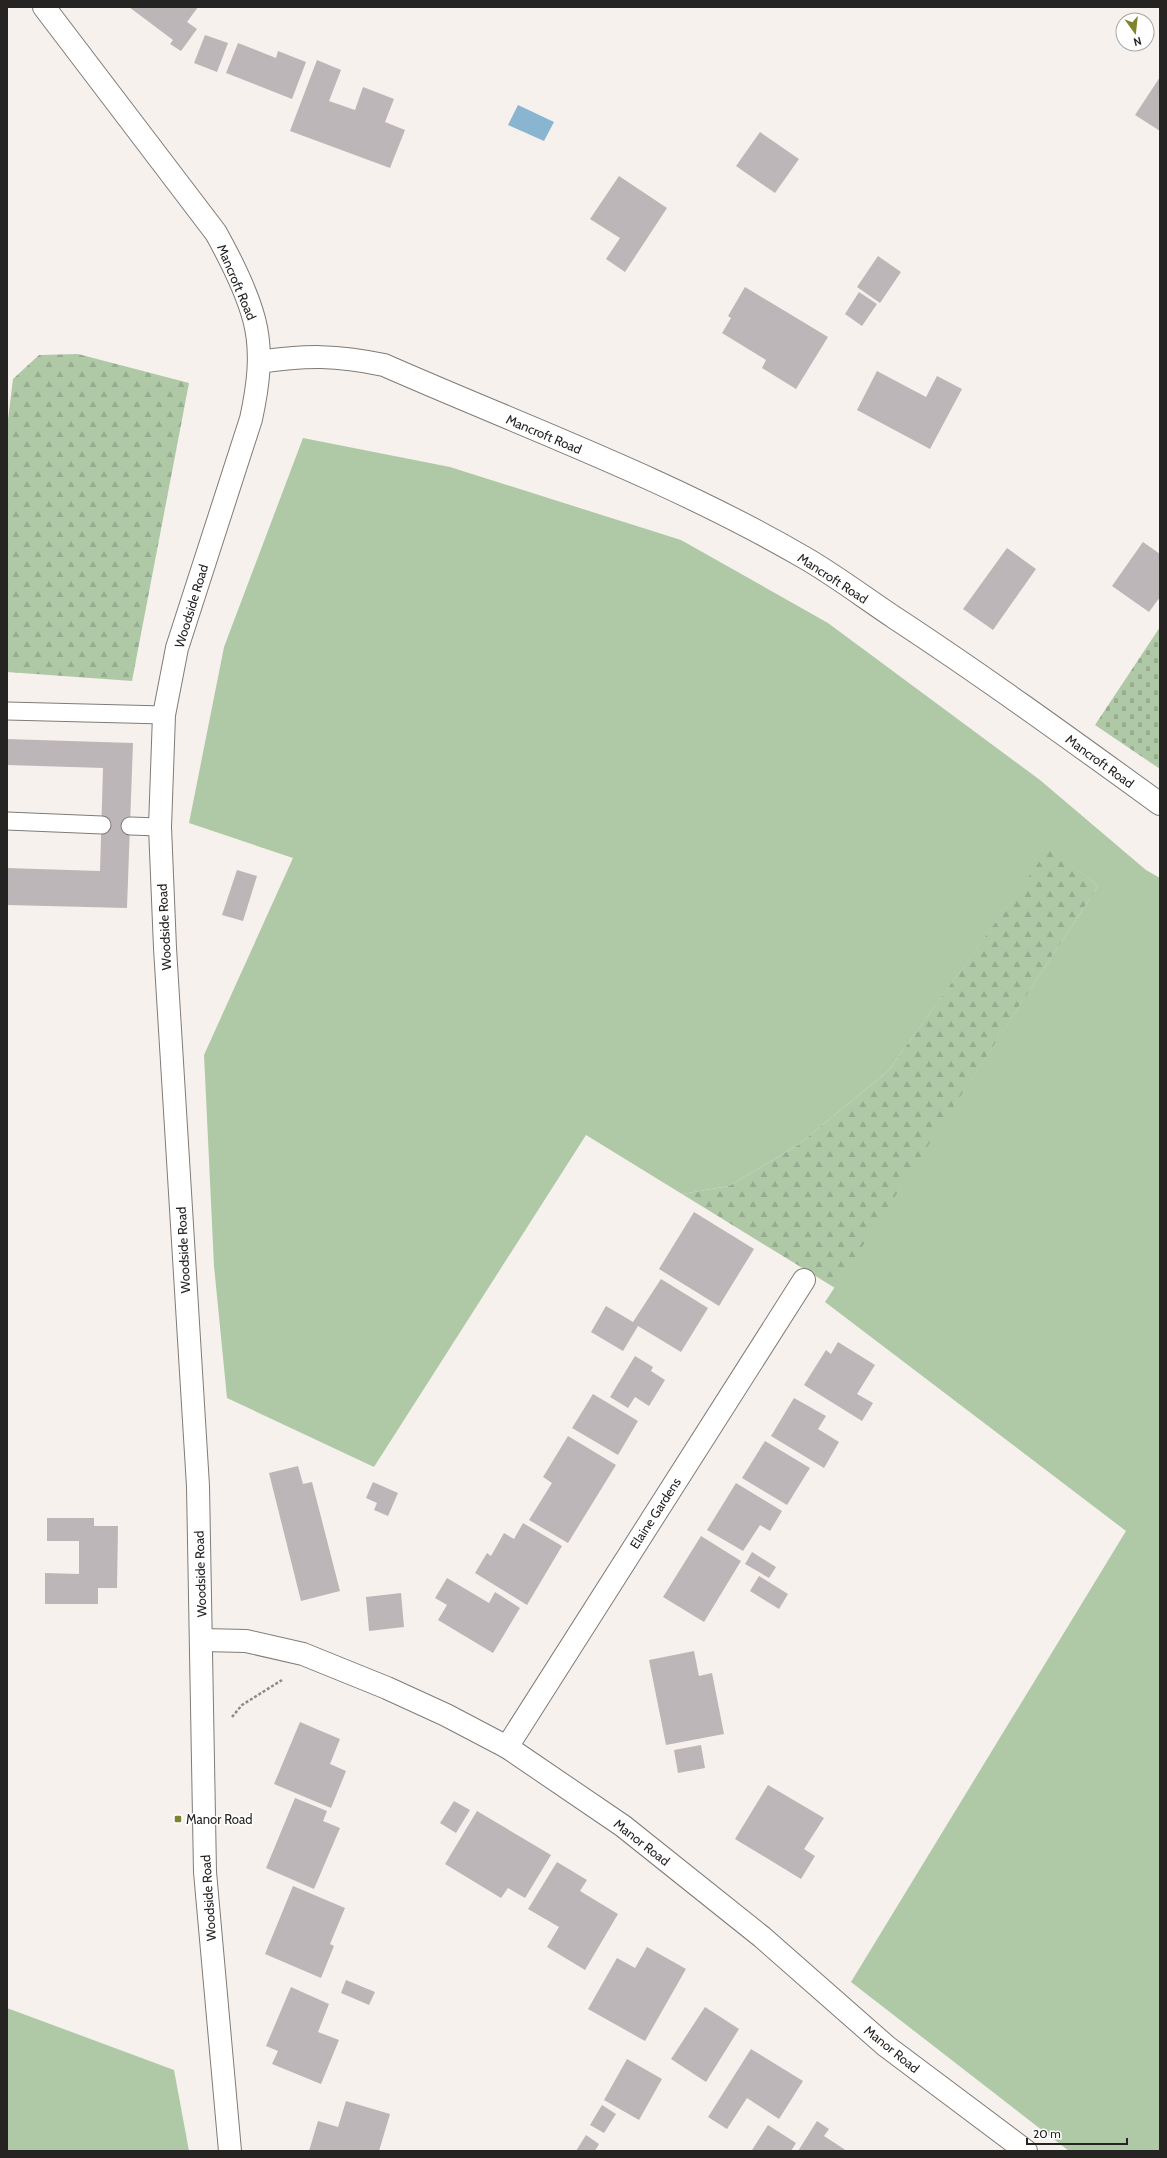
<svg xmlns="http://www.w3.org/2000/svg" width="1167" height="2158" viewBox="0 0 1167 2158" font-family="Cabin,sans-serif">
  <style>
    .grass { fill: #afc9a7 }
    .forest { fill: url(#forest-firs) }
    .cemetery { fill: url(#cemetery-stones) }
    .water { fill: #89b5d1 }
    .building { fill: #bdb6b8 }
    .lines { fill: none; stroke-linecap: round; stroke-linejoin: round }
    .lane-casing { stroke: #817b77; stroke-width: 19 }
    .street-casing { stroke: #817b77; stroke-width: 24 }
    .secondary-casing { stroke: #817b77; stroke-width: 24 }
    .path { stroke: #8d8986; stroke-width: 2.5; stroke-dasharray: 3 2; stroke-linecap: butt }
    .lane { stroke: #fff; stroke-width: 17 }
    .street { stroke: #fff; stroke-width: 22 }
    .secondary { stroke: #fff; stroke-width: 22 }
    .poi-dot { fill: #7e832d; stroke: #fff; stroke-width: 1.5 }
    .labels { text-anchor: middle; stroke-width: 3; stroke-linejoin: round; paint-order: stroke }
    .street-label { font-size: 13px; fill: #262422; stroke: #fff }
    .poi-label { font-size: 13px; fill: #262422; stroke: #fff; text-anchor: start }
  </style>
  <defs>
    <pattern id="forest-firs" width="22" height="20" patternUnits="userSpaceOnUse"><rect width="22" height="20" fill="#afc9a7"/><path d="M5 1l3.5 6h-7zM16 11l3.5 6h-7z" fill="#96ac8f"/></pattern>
    <pattern id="cemetery-stones" width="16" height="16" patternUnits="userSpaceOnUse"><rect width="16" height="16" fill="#afc9a7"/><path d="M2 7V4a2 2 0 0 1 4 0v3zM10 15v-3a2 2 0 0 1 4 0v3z" fill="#96ac8f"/></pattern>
  </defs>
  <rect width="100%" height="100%" fill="#f7f1ed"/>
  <!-- grass -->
  <g class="grass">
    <polygon points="303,438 450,467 681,540 828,623 1040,780 1146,870 1160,878 1160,2151 1069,2151 851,1982 1126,1531 825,1302 1098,886 1050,848 888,1071 798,1145 729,1186 682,1194 586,1135 374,1467 227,1398 214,1266 204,1055 293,858 189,823 224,647"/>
    <polygon points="7,2008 174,2070 189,2151 7,2151"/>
  </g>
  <!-- forest -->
  <g class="forest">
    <polygon points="78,354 189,383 132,681 7,672 7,428 13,379 39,355"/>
    <polygon points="1050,847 1098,886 835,1288 682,1194 729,1186 798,1145 888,1071"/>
  </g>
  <!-- cemetery -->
  <polygon class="cemetery" points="1160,627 1160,769 1095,725"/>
  <!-- water -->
  <polygon class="water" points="518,105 554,122 544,141 508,125"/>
  <!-- building -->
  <g class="building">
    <polygon points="129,7 198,7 187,22 197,29 181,51 170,44 173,40"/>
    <polygon points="205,35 228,43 217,72 194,63"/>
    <polygon points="238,43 276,58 278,51 306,62 292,99 226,73"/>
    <polygon points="317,60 341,70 329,101 355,110 363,87 394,99 385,122 405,130 390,168 290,131"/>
    <polygon points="1160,77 1160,131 1135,115"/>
    <polygon points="760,132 799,159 775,193 736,166"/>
    <polygon points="619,176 667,208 625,272 606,259 620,238 590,219"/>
    <polygon points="878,256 901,272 880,303 857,287"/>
    <polygon points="745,287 828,337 796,389 762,368 766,360 722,333 731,318 728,316"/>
    <polygon points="859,292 877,304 862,326 845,314"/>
    <polygon points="877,371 926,397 937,376 962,389 930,449 857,410"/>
    <polygon points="1143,542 1160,554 1160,597 1149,612 1112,586"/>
    <polygon points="1007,548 1036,569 993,630 963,609"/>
    <polygon points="7,739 133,743 127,908 7,905 7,868 100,871 103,768 7,765"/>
    <polygon points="237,870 257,876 243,921 222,915"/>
    <polygon points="694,1212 754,1249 719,1306 659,1269"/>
    <polygon points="661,1279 708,1308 681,1352 638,1326 623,1351 591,1332 606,1306 633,1322"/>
    <polygon points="838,1342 875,1365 857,1394 873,1403 862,1421 804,1385 826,1350 831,1354"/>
    <polygon points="635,1356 653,1367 651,1371 665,1380 649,1406 635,1397 628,1408 610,1397"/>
    <polygon points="593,1394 638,1421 618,1455 572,1428"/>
    <polygon points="794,1398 826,1416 818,1429 839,1442 824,1468 771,1436"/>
    <polygon points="568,1436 616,1465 568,1543 529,1520 552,1483 543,1477"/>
    <polygon points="765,1441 810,1468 787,1505 742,1478"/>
    <polygon points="298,1466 303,1484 312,1482 340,1591 301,1601 269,1473"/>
    <polygon points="373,1482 398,1493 388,1516 374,1510 377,1503 366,1498"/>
    <polygon points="736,1483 782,1511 770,1531 760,1525 743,1551 707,1530"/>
    <polygon points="47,1518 94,1518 94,1526 118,1526 117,1588 98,1588 98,1604 45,1604 45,1573 79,1574 79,1541 47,1541"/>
    <polygon points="523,1523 562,1546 527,1605 475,1573 487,1553 491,1556 504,1533 514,1539"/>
    <polygon points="701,1536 741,1561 704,1622 663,1597"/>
    <polygon points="752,1552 776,1567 769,1578 745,1564"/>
    <polygon points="759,1576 788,1594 779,1609 750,1591"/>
    <polygon points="447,1578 489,1603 495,1592 520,1608 493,1653 438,1620 447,1605 435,1598"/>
    <polygon points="401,1593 404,1627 369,1631 366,1597"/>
    <polygon points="694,1651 699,1676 712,1673 724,1734 666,1745 649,1660"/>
    <polygon points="300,1722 340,1739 330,1764 346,1771 331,1808 274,1784"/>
    <polygon points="701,1745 705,1768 678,1773 674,1750"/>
    <polygon points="768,1785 824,1818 804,1849 815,1856 801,1879 735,1839"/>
    <polygon points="295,1798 327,1811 323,1821 340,1828 314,1889 266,1868"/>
    <polygon points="454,1801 470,1810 456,1833 440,1823"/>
    <polygon points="477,1811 551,1855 525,1898 508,1888 501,1898 445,1864"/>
    <polygon points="557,1862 587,1880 580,1891 618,1914 585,1970 547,1947 559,1927 528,1909"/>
    <polygon points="293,1886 345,1908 330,1944 334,1946 321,1978 265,1954"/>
    <polygon points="647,1947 686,1969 645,2041 588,2009 617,1958 635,1968"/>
    <polygon points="346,1980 375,1992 369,2005 341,1993"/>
    <polygon points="291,1987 329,2004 318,2032 339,2040 321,2084 272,2064 278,2051 266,2046"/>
    <polygon points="705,2007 739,2029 706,2082 671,2059"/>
    <polygon points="751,2049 803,2081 779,2119 747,2098 727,2129 708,2117"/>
    <polygon points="627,2059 662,2079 639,2120 604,2100"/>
    <polygon points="346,2101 390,2114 379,2151 309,2151 318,2121 338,2127"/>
    <polygon points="602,2105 616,2114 604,2133 590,2125"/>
    <polygon points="817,2121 829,2129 824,2136 847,2151 798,2151"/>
    <polygon points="768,2125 796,2143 791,2151 752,2150"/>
    <polygon points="586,2135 599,2144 595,2151 576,2151"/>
  </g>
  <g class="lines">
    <!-- lane casing -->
    <g class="lane-casing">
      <g id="lane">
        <polyline points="7,711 164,715"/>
        <polyline points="7,821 102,825"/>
        <polyline points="130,826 160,827"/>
      </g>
    </g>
    <!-- street casing -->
    <g class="street-casing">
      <polyline id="street" points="507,1747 804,1280"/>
    </g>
    <!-- secondary casing -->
    <g class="secondary-casing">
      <g id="secondary">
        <path d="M44 7 216 233C231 260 246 289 254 319 263 352 258 387 251 419L177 648 164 715 160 827 165 948 198 1486 205 1872 230 2151"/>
        <path d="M259 362C307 355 336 355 384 365 525 427 671 480 805 558 836 576 865 598 895 618 985 677 1073 741 1160 804"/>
        <polyline points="202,1640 246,1641 303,1654 387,1688 446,1715 507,1747 623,1826 762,1937 886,2046 1026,2151"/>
      </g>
    </g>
    <!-- path -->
    <polyline class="path" points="232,1717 242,1705 282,1680"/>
    <!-- lane -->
    <use href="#lane" class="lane"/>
    <!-- street -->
    <use href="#street" class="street"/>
    <!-- secondary -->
    <use href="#secondary" class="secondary"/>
  </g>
  <!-- markers -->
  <rect class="poi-dot" x="174" y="1815" width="8" height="8" rx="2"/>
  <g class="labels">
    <!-- street labels -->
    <g class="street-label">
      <text transform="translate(237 282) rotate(67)" y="5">Mancroft Road</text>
      <text transform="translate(544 434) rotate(23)" y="5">Mancroft Road</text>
      <text transform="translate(833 578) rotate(33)" y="5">Mancroft Road</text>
      <text transform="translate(191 606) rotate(-73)" y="5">Woodside Road</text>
      <text transform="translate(1100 761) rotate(36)" y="5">Mancroft Road</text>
      <text transform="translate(164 927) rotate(-93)" y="5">Woodside Road</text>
      <text transform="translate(183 1250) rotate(-93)" y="5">Woodside Road</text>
      <text transform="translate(655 1513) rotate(-57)" y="5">Elaine Gardens</text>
      <text transform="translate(200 1574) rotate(-92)" y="5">Woodside Road</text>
      <text transform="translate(642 1842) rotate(38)" y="5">Manor Road</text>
      <text transform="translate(208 1898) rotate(-94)" y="5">Woodside Road</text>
      <text transform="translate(892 2049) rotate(39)" y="5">Manor Road</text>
    </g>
    <!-- poi labels -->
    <g class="poi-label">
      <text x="186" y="1824">Manor Road</text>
    </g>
  </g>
  <!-- border -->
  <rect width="1167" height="2158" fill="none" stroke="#262422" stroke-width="16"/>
  <!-- north arrow -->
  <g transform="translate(1135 32) rotate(165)"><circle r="19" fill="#ffffff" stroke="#a8a7a7"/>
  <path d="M0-3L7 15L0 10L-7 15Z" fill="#7e832d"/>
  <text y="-6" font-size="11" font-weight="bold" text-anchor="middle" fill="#262422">N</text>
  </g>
  <!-- scale -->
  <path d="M1027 2138v6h100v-6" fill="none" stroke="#262422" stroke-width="2"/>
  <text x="1033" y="2138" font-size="12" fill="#262422" stroke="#ffffff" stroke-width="3" paint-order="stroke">20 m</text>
</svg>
